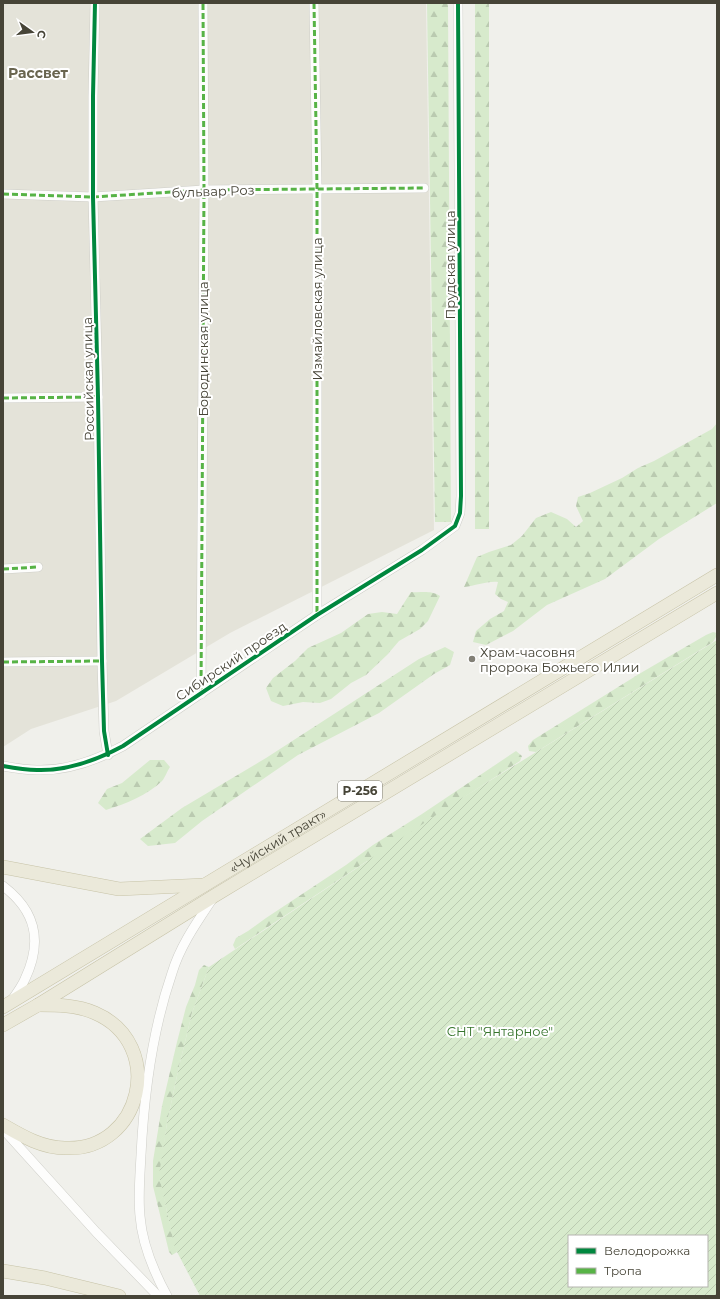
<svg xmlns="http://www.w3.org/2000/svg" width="720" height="1299" viewBox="0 0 720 1299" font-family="Montserrat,sans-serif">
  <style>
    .residential { fill: #e4e3d9 }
    .forest { fill: url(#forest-firs) }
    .garden { fill: url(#garden-furrows); fill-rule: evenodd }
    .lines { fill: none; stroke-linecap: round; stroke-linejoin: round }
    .minor-casing { stroke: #cecec8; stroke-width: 10 }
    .highway-casing { stroke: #c7c3a7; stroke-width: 14 }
    .minor { stroke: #fdfdfc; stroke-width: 9 }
    .highway { stroke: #ebe9da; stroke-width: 13 }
    .quiet { stroke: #57b346; stroke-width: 3; stroke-dasharray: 6 3; stroke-linecap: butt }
    .cycleway-casing { stroke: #fff; stroke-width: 6 }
    .cycleway { stroke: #00873e; stroke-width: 4 }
    .poi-dot { fill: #828076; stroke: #fff; stroke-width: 1.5 }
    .labels { text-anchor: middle; stroke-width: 4; stroke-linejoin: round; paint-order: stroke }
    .shield { fill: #fff; stroke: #7e7c73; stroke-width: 1 }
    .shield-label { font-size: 12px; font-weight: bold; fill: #464437 }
    .street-label { font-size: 13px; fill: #464437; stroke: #fff }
    .poi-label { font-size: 13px; fill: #464437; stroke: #fff; text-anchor: start }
    .park-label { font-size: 13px; fill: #37752d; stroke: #fff }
    .neighbourhood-label { font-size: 14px; font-weight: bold; fill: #69654f; stroke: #fff }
  </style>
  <defs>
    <pattern id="forest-firs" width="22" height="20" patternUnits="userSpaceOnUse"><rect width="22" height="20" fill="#d7eacc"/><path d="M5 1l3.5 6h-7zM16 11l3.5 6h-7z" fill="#bacab0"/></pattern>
    <pattern id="garden-furrows" width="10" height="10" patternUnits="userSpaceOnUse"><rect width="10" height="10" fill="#d7eacc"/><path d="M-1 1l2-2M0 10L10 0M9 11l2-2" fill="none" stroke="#bacab0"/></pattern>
  </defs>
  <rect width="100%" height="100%" fill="#f0f0eb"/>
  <!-- residential -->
  <polygon class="residential" points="3,3 426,3 434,530 230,633 116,701 31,729 3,747"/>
  <!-- forest -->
  <g class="forest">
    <polygon points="427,3 448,3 451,522 435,522"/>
    <rect x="475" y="3" width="14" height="526"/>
    <path d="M717 423V503L659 539 605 579 547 605 513 631 486 645 473 642 476 631 490 619 504 611 508 602 501 599 495 594 498 582C486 581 476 586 464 587L477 557 489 552 511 545 522 536 536 518 551 512 567 519 576 527 583 521 576 506 578 497 590 493 622 478 638 468 654 461 712 429Z"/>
    <path d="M411 592C423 593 430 590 440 596L428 621 420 629 399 641 387 655 366 675 351 683 331 699 320 703 303 702 283 706 271 701 266 688 273 678 295 661 308 648 341 633 368 614 382 612 397 614Z"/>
    <polygon points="713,632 717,633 716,637 713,642 536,752 529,751 528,746 533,740 639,674 706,635"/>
    <polygon points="445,647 454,652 450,665 434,674 379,713 298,755 202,821 175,843 148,846 140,839 182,808 266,758 419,659"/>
    <polygon points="516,751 522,756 520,761 455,803 383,881 367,861 235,949 233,945 236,938 248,931 266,918 346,865 373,845 422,814"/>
    <path d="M150 760H164L170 767C167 771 165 778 162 781 148 795 125 804 106 810L98 803 107 789 122 783Z"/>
    <polygon points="204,965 209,967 192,1013 178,1071 167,1123 160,1175 167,1212 177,1252 172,1255 169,1252 153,1186 153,1161 162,1106 177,1042 186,1007 195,985 199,970"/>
  </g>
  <!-- garden -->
  <path class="garden" d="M717 640V1296H200L175 1248 167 1212 159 1175 167 1123 178 1071 192 1013 209 967 454 803ZM569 1236H707V1286H569Z"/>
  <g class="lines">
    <!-- minor casing -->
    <g class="minor-casing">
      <g id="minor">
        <polyline points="95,3 93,96 93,197 98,397 102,661 104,731 108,755"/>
        <polyline points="314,3 317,189 317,615"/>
        <polyline points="3,194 93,197 204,190 424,188"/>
        <polyline points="3,398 98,397"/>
        <polyline points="3,569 38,567"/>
        <polyline points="3,662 102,661"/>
        <polyline points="201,694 204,190 203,3"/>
        <path d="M3 766C14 768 26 770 37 770 67 771 97 760 123 746L317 615 422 550 455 526 460 513 461 496 458 3"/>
        <path d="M3 886C36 911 43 941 25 979 22 986 17 993 12 1000"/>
        <polyline points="3,1129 96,1232 158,1296"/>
        <path d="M167 1296C154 1272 142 1243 140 1216 138 1196 140 1175 141 1155 144 1094 152 1031 172 973 180 946 197 922 213 898"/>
      </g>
    </g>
    <!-- highway casing -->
    <g class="highway-casing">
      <g id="highway">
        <polyline points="3,867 119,889 204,885"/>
        <path id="s1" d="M3 1007 717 575"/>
        <polyline points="3,1025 38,1005 214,896 717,593"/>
        <path d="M3 1125C22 1136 42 1148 65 1148 142 1152 167 1044 95 1013 77 1005 57 1005 38 1005"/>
        <polyline points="3,1271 45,1278 119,1296"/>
      </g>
    </g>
    <!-- minor -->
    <use href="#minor" class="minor"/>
    <!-- highway -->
    <use href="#highway" class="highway"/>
    <!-- quiet -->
    <g class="quiet">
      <polyline points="314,3 317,189 317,615"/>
      <polyline points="3,194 93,197 204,190 424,188"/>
      <polyline points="3,398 98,397"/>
      <polyline points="3,569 38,567"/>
      <polyline points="3,662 102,661"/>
      <polyline points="201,694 204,190 203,3"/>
    </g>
    <!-- cycleway casing -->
    <g class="cycleway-casing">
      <g id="cycleway">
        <polyline points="95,3 93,96 93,197 98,397 102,661 104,731 108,755"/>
        <path d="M3 766C14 768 26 770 37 770 67 771 97 760 123 746L317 615 422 550 455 526 460 513 461 496 458 3"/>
      </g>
    </g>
    <!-- cycleway -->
    <use href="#cycleway" class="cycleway"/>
  </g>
  <!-- markers -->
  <circle class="poi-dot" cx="472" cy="659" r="4"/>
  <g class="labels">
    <!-- shield labels -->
    <rect class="shield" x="338" y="781" width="44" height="20" rx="3"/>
    <g class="shield-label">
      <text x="360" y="795">Р-256</text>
    </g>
    <!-- street labels -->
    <g class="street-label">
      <text transform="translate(213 191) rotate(-2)" y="5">бульвар Роз</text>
      <text transform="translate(450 265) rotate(-90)" y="5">Прудская улица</text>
      <text transform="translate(317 309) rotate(-90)" y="5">Измайловская улица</text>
      <text transform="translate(203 349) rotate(-90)" y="5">Бородинская улица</text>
      <text transform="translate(88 379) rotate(-91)" y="5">Российская улица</text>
      <text transform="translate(231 661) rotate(-34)" y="5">Сибирский проезд</text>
      <text dy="5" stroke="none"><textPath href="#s1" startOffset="321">«Чуйский тракт»</textPath></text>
    </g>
    <!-- poi labels -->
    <g class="poi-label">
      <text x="480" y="657">Храм-часовня<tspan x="480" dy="15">пророка Божьего Илии</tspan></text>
    </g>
    <!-- park labels -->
    <g class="park-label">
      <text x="500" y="1036">СНТ "Янтарное"</text>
    </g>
    <!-- neighbourhood labels -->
    <g class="neighbourhood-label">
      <text x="38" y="78">Рассвет</text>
    </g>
  </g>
  <!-- border -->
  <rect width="720" height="1299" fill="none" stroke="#464437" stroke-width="8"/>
  <!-- legend -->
  <rect x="568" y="1235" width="140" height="52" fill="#ffffff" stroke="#b5b4af"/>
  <rect x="576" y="1248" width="20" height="6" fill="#00873e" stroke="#b5b4af"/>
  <text x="604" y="1255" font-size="12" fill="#464437">Велодорожка</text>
  <rect x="576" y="1268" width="20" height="6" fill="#57b346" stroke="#b5b4af"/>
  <text x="604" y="1275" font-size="12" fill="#464437">Тропа</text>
  <!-- north arrow -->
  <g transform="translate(32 32) rotate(104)" stroke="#ffffff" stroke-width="3" paint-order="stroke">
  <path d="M0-3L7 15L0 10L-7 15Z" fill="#464437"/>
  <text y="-6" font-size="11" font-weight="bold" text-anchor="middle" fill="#464437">С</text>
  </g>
</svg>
